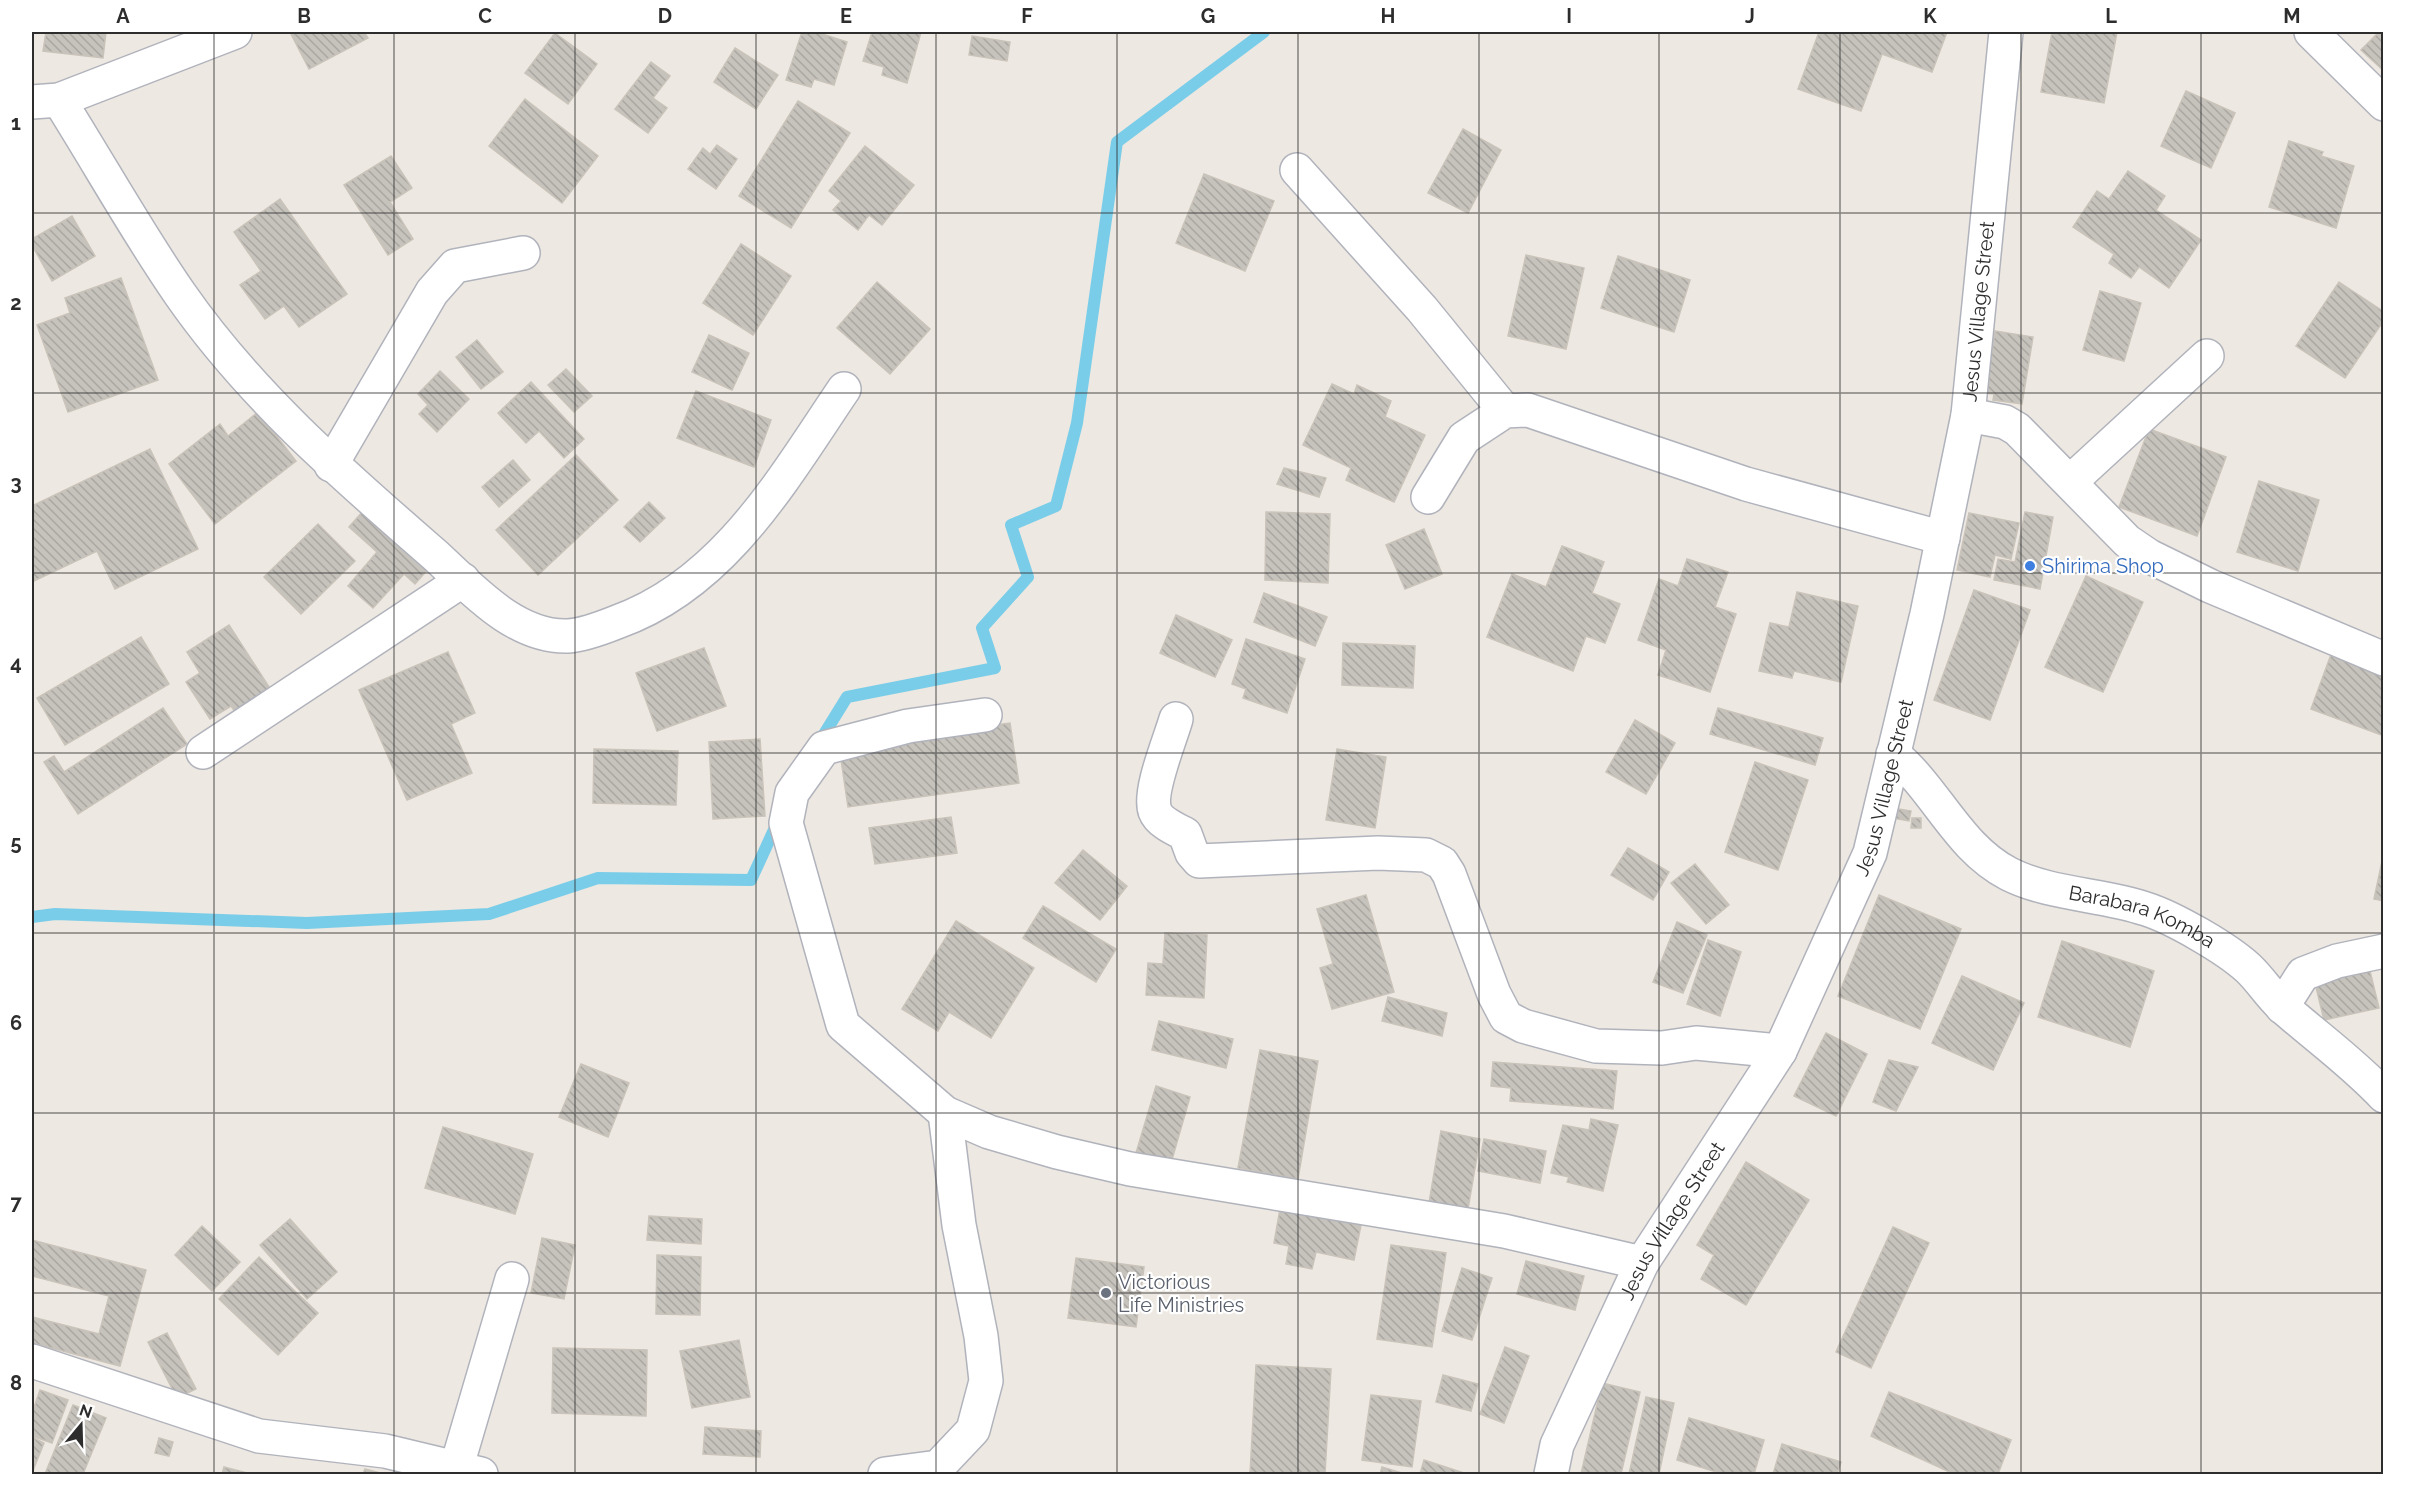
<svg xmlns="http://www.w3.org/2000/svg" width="2415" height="1506" viewBox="0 0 2415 1506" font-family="Raleway,sans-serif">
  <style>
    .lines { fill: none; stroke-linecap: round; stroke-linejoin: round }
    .stream { stroke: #7acde9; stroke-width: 12 }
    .building { fill: url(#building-back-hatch); stroke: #c9c3ba; stroke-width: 1.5 }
    .minor-casing { stroke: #b1b3bc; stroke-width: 36 }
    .minor { stroke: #fff; stroke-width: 33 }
    .grid { fill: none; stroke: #2d2d2d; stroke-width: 1.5; stroke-opacity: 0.55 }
    .shop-dot { fill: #3f7fe0; stroke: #fff; stroke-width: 2 }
    .worship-dot { fill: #6b7280; stroke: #fff; stroke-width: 2 }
    .labels { text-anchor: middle; stroke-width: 4.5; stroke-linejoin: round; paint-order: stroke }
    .street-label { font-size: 20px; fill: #2d2d2d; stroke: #fff }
    .shop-label { font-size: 20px; fill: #366cbe; stroke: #fff; text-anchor: start }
    .worship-label { font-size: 20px; fill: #5b616d; stroke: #fff; text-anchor: start }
    .neatline { fill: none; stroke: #2d2d2d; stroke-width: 2 }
    .grid-label { font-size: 20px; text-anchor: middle; font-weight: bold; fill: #2d2d2d }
  </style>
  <defs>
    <pattern id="building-back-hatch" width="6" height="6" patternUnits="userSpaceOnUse" patternTransform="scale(1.5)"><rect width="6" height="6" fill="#c6c2bc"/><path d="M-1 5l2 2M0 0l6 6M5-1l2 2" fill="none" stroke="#aaa7a2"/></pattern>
  </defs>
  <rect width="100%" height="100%" fill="#ede8e1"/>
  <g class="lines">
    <!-- stream -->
    <g class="stream">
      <polyline points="818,744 847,697 995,668 982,628 1028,577 1011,525 1056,506 1077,423 1117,142 1264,32"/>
      <polyline points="32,917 55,914 307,923 489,914 598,878 751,880 778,821"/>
    </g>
  </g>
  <!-- building -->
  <g class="building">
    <polygon points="46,32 106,32 103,58 43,51"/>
    <polygon points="290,32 364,32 368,38 309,69"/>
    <polygon points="802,32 816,32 847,42 834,85 814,79 811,87 786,80"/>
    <polygon points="872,32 921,32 907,83 882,75 884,67 863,61"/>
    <polygon points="1819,32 1947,32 1932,72 1882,54 1861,111 1798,89"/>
    <polygon points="2052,32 2117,32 2104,103 2041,92"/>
    <polygon points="2379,32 2384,32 2384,71 2361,50"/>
    <polygon points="555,33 597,64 568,104 525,73"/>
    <polygon points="972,36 1010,42 1007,61 969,55"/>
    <polygon points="735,48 778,75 756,109 714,82"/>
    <polygon points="651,62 670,76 653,98 667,108 648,133 615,109"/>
    <polygon points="2186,91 2235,113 2211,168 2161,146"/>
    <polygon points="525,99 598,156 562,203 489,146"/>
    <polygon points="798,101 850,133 791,228 739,196"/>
    <polygon points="1463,129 1501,150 1468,213 1428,193"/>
    <polygon points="2289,141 2323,152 2321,156 2354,166 2336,228 2269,207"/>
    <polygon points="717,145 737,159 716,189 688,169 703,148 710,154"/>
    <polygon points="865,146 914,185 882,225 869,215 858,230 833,210 841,201 829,191"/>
    <polygon points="391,156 412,188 390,202 413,239 388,255 344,185"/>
    <polygon points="2128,171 2165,196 2156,210 2201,240 2169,288 2139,267 2131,278 2109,263 2114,254 2073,227 2097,191 2109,199"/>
    <polygon points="1204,174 1274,201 1245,271 1176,243"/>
    <polygon points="280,199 347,294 299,327 284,306 265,319 240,285 261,271 234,232"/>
    <polygon points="72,216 95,256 52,281 32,245 32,239"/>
    <polygon points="741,244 791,276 753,335 703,303"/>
    <polygon points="1526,255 1584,268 1566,349 1508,336"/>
    <polygon points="1618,256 1690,280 1674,332 1601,308"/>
    <polygon points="121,278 158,380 68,412 37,325 70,313 65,298"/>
    <polygon points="877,282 930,329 890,374 837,328"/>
    <polygon points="2339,282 2384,312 2384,320 2345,378 2296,346"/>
    <polygon points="2100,291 2141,303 2124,361 2083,350"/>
    <polygon points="1995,331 2033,337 2022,404 1993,400 1994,394 1986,393"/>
    <polygon points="709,335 749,353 732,390 692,372"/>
    <polygon points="477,340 503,372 481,389 456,357"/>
    <polygon points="566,369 592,396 574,412 548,385"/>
    <polygon points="440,371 469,399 437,432 419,414 428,405 418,394"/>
    <polygon points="531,382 584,439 564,458 539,431 526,443 498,413"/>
    <polygon points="1332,384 1354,394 1357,385 1391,401 1385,417 1425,435 1394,502 1346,480 1351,468 1303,445"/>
    <polygon points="696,391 771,420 754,467 677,438"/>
    <polygon points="258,412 296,461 215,524 169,464 220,424 228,436"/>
    <polygon points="2149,429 2226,457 2197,536 2119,507"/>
    <polygon points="150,449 198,549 115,589 97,551 34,581 32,575 32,506"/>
    <polygon points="576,455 618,500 538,575 496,530"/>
    <polygon points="513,460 530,480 499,507 482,487"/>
    <polygon points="1284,468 1326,478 1319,497 1277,484"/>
    <polygon points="2259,481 2319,500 2298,571 2237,552"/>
    <polygon points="649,502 665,518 640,542 624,527"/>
    <polygon points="364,510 429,568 415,584 404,574 373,608 348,586 377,552 349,527"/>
    <polygon points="1266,512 1330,514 1328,583 1265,580"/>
    <polygon points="2025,512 2053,517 2040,589 1994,580 1998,559 2015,562"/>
    <polygon points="1969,513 2019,523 2011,559 1995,555 1990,577 1957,570"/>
    <polygon points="318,524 355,561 301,614 264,577"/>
    <polygon points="1424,529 1442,574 1405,589 1386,545"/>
    <polygon points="1562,546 1604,562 1592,593 1620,604 1605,643 1586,636 1573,671 1487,637 1512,574 1546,587"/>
    <polygon points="1687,559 1728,572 1715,607 1736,614 1710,692 1658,675 1666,650 1638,640 1659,579 1678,586"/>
    <polygon points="2086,576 2143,602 2103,692 2045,667"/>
    <polygon points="1974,590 2030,610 1990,720 1934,700"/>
    <polygon points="1797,592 1858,606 1841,682 1794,671 1792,678 1759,671 1770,623 1789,627"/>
    <polygon points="1264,593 1327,617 1315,646 1254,622"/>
    <polygon points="1176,615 1232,640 1215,677 1160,653"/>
    <polygon points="229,625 271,690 236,713 231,706 210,719 186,682 200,673 187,652"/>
    <polygon points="141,637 169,684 65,745 37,698"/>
    <polygon points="1246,639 1305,659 1287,713 1243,698 1246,689 1232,684"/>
    <polygon points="1343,643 1415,646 1413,688 1342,685"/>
    <polygon points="704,648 726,706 657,731 636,673"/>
    <polygon points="2333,649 2384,668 2384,736 2311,709"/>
    <polygon points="448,652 475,713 451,724 472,773 407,800 359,690"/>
    <polygon points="163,708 187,744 78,814 44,762 54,756 64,772"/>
    <polygon points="1718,708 1823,738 1815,765 1710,734"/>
    <polygon points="1635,720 1675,743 1646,794 1606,772"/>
    <polygon points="1010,723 1019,783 848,807 839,746"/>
    <polygon points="760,739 765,816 713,819 709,742"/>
    <polygon points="594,749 678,751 676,805 593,803"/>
    <polygon points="1337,749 1386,757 1375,828 1326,820"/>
    <polygon points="1755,762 1808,780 1778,870 1725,852"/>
    <polygon points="1893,808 1911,811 1909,821 1892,818"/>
    <polygon points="951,817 957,853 875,864 869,828"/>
    <polygon points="1912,818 1921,818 1921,828 1911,828"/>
    <polygon points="1628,848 1669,872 1653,900 1611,875"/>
    <polygon points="1083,850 1127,886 1100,920 1055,883"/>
    <polygon points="2384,852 2384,901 2374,899"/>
    <polygon points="1695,864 1729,905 1706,924 1671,883"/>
    <polygon points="1366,895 1394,992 1332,1009 1320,968 1333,964 1317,909"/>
    <polygon points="1879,895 1961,929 1920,1029 1838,996"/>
    <polygon points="1043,906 1116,949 1096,982 1023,938"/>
    <polygon points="956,921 1034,968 991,1038 949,1012 938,1031 902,1009"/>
    <polygon points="1677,922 1707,935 1683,993 1653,982"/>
    <polygon points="1165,933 1207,935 1204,998 1146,995 1148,963 1163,964"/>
    <polygon points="1708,940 1741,952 1720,1016 1687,1004"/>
    <polygon points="2062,941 2154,971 2130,1047 2038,1017"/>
    <polygon points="2370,971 2379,1008 2324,1020 2315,983"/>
    <polygon points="1962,976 2024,1003 1993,1070 1932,1043"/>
    <polygon points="1388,997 1447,1013 1442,1036 1382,1021"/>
    <polygon points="1159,1021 1233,1039 1226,1068 1152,1050"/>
    <polygon points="1826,1033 1867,1054 1836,1116 1794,1096"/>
    <polygon points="1260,1050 1318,1061 1298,1179 1238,1168"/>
    <polygon points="1889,1060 1918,1067 1896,1111 1873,1102"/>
    <polygon points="1493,1062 1617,1071 1613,1109 1510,1101 1511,1088 1491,1086"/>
    <polygon points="581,1064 629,1083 608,1137 559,1117"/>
    <polygon points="1156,1086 1190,1097 1171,1163 1136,1153"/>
    <polygon points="1591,1119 1618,1125 1603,1191 1567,1182 1569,1177 1551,1173 1563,1125 1589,1130"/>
    <polygon points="443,1127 533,1154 515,1214 425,1188"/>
    <polygon points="1441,1131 1480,1139 1468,1209 1429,1203"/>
    <polygon points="1484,1139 1546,1151 1540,1183 1478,1171"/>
    <polygon points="1746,1162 1809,1200 1746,1305 1701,1279 1714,1255 1697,1245"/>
    <polygon points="1280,1209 1361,1225 1354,1260 1316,1252 1312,1269 1286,1264 1289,1246 1274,1243"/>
    <polygon points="649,1216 702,1219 701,1244 647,1240"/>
    <polygon points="290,1219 337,1272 307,1299 260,1245"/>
    <polygon points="202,1226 240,1262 212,1291 175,1255"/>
    <polygon points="1893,1227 1929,1243 1871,1368 1836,1352"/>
    <polygon points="542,1238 575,1245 564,1299 531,1293"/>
    <polygon points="32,1240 146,1270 120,1366 32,1343 32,1317 99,1334 109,1296 32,1276"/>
    <polygon points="1391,1245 1446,1253 1432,1347 1377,1339"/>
    <polygon points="657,1255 701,1257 700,1315 656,1314"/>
    <polygon points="259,1257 318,1313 278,1355 219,1299"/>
    <polygon points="1076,1258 1144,1267 1136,1327 1068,1318"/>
    <polygon points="1526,1261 1584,1276 1575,1310 1517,1294"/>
    <polygon points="1462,1268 1492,1278 1472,1340 1442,1331"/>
    <polygon points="167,1333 196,1389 177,1398 148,1342"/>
    <polygon points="739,1340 750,1397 692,1408 680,1351"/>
    <polygon points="1505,1347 1529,1356 1504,1423 1480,1414"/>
    <polygon points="553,1348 647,1350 646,1416 552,1413"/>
    <polygon points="1256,1365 1331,1369 1325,1474 1250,1474"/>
    <polygon points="1443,1375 1478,1384 1471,1411 1436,1402"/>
    <polygon points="1602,1383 1640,1392 1621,1474 1581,1474"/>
    <polygon points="40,1390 68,1400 52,1443 32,1436 32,1413"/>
    <polygon points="1889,1392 2011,1440 1998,1474 1954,1474 1871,1436"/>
    <polygon points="1371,1395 1421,1401 1412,1467 1362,1460"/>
    <polygon points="1646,1397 1674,1403 1659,1474 1629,1474"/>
    <polygon points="73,1405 106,1418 83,1474 45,1474"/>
    <polygon points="1689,1418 1764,1440 1754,1474 1723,1474 1677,1460"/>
    <polygon points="705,1427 761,1431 760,1457 703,1454"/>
    <polygon points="32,1437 44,1443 32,1473"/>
    <polygon points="159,1438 173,1442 169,1456 155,1453"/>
    <polygon points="1782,1444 1841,1462 1837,1474 1773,1474"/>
    <polygon points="1424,1460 1467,1474 1420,1474"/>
    <polygon points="224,1467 251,1474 222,1474"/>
    <polygon points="1382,1467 1405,1474 1380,1474"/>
    <polygon points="365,1469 384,1474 363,1474"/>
  </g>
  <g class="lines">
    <!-- minor casing -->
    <g class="minor-casing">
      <g id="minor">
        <polyline points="2311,32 2384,104"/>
        <path d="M59 100C100 165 137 232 180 294 250 395 343 475 435 555 471 588 515 638 568 636 584 635 602 628 617 622 724 584 783 479 844 389"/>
        <polyline points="32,102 59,100 235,32"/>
        <polyline points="1297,170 1422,309 1505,411"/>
        <polyline points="1968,415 2005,422 2017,429 2127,541 2149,556 2210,586 2384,659"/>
        <polyline points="331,465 432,292 455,266 523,253"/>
        <polyline points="2070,482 2207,356"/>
        <polyline points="1428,497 1464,438 1505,411 1528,410 1746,484 1943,538"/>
        <polyline points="985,715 908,726 824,748 792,793 786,823 843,1025 945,1113 989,1132 1057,1152 1130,1169 1504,1231 1642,1263"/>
        <path d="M1176 719C1170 740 1148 792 1155 811 1159 822 1175 829 1185 834L1192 853 1199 861 1378 853 1426 855 1442 863 1449 874 1494 994 1506 1017 1523 1026 1596 1046 1662 1048 1696 1043 1780 1051"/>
        <polyline points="203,752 463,580"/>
        <path id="s1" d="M1893 754C1937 790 1957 847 2009 874 2051 895 2102 894 2146 909 2174 918 2226 948 2248 968 2261 980 2271 997 2285 1009 2318 1038 2353 1063 2384 1096"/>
        <polyline points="2282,1007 2303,974 2337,961 2384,951"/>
        <polyline points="32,1361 259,1436 385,1451 481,1474"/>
        <polyline points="456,1469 512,1279"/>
        <polyline points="885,1474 938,1467 973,1430 986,1381 981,1336 959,1225 945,1113"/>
        <path id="s2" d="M1551 1474 1557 1445 1642 1263 1780 1051 1870 853 1927 614 1968 415 2006 32"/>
      </g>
    </g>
    <!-- minor -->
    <use href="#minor" class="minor"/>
  </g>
  <!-- grid -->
  <path class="grid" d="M214 32V1474M394 32V1474M575 32V1474M756 32V1474M936 32V1474M1117 32V1474M1298 32V1474M1479 32V1474M1659 32V1474M1840 32V1474M2021 32V1474M2201 32V1474M32 213H2384M32 393H2384M32 573H2384M32 753H2384M32 933H2384M32 1113H2384M32 1293H2384"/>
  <!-- markers -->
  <circle class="shop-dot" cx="2030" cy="566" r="6"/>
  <circle class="worship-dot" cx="1106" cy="1293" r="6"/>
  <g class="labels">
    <!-- street labels -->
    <g class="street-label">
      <text dy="7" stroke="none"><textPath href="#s2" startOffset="1254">Jesus Village Street</textPath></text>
      <text dy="7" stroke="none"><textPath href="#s2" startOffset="768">Jesus Village Street</textPath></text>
      <text dy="7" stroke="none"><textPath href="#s1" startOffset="308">Barabara Komba</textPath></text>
      <text dy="7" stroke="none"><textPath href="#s2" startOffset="282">Jesus Village Street</textPath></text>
    </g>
    <!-- shop labels -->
    <g class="shop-label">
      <text x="2042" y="573">Shirima Shop</text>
    </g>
    <!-- worship labels -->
    <g class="worship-label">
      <text x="1118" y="1289">Victorious<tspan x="1118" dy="23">Life Ministries</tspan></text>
    </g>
  </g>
  <!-- border -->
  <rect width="2415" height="1506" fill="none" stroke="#ffffff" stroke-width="66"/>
  <!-- north arrow -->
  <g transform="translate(81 1425) rotate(19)" stroke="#ffffff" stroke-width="4.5" paint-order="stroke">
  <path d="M0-4.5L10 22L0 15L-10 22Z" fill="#2d2d2d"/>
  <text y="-9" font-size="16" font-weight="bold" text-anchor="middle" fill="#2d2d2d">N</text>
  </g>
  <rect x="33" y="33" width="2349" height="1440" class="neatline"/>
  <g class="grid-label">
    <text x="123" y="23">A</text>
    <text x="304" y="23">B</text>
    <text x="485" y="23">C</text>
    <text x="665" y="23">D</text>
    <text x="846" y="23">E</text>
    <text x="1027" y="23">F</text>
    <text x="1208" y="23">G</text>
    <text x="1388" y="23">H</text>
    <text x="1569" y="23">I</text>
    <text x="1750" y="23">J</text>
    <text x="1930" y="23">K</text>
    <text x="2111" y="23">L</text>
    <text x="2292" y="23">M</text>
    <text x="16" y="130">1</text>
    <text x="16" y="310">2</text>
    <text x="16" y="490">3</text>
    <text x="16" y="670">4</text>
    <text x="16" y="850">5</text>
    <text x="16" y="1030">6</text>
    <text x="16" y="1210">7</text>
    <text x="16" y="1390">8</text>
  </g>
</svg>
